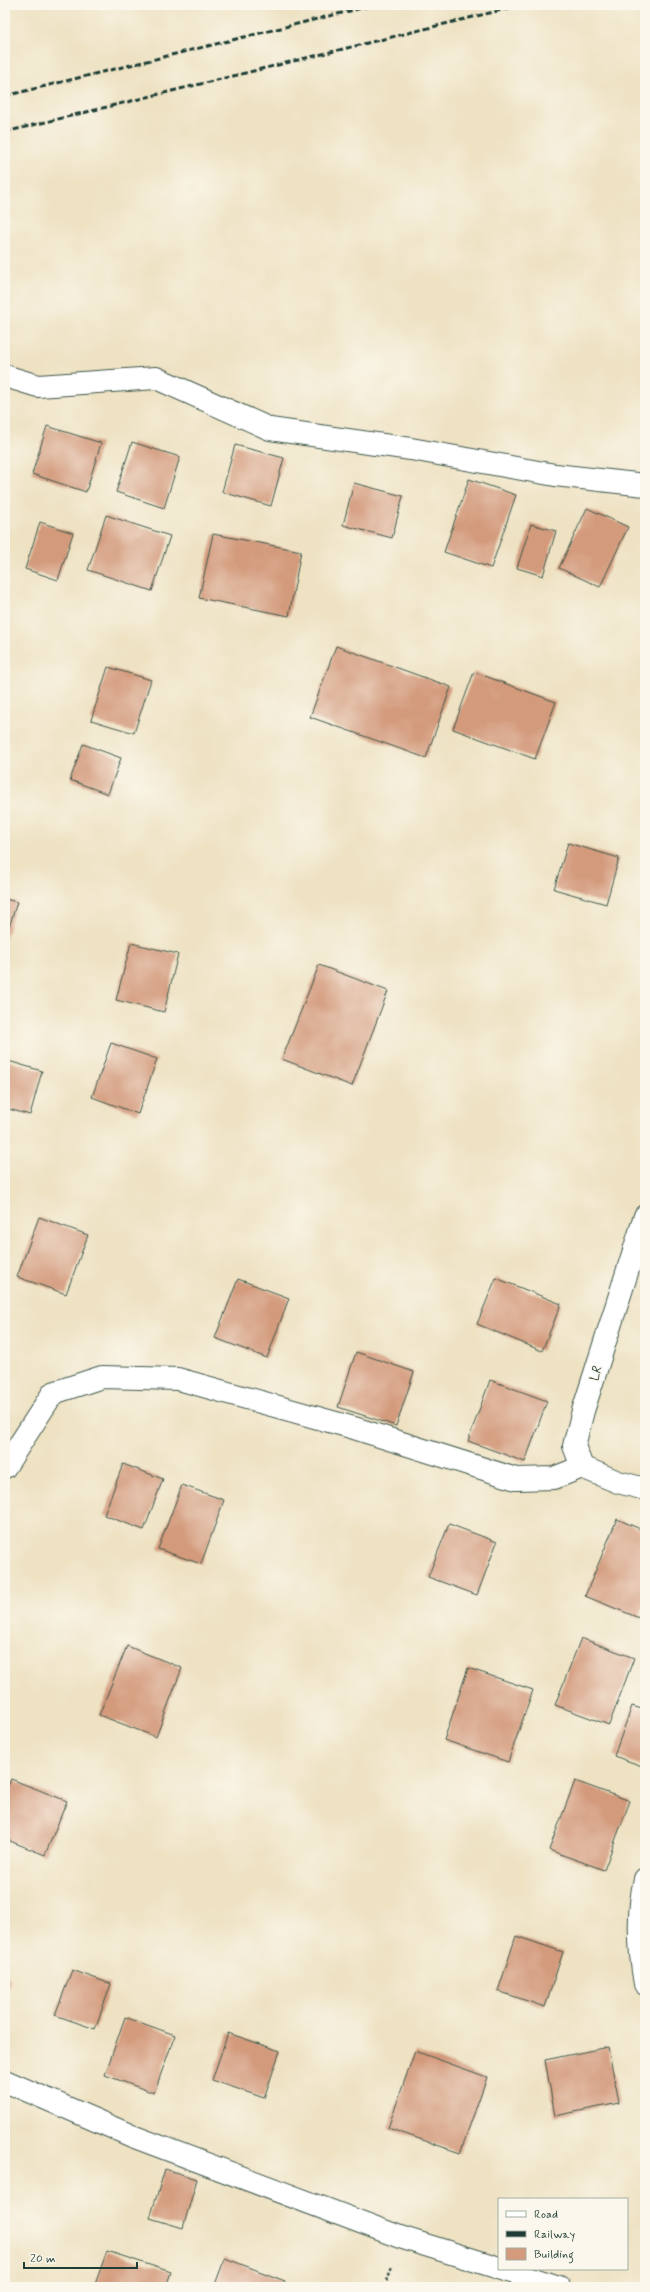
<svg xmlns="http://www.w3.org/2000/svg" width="650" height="2292" viewBox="0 0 650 2292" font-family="Mynerve,sans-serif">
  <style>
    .building { fill: #d39a7c }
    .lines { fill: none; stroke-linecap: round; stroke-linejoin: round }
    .minor-casing { stroke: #3e5649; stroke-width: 24 }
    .path { stroke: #3e5649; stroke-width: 2.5; stroke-dasharray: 3 3; stroke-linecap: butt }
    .minor { stroke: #fff; stroke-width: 22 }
    .rail { stroke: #1f3d34; stroke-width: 3; stroke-dasharray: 6 3; stroke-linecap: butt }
    .labels { text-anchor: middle; stroke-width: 3; stroke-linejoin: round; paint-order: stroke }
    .street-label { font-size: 13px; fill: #1f3d34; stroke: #fbf7ec }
  </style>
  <rect width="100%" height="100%" fill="#fbf7ec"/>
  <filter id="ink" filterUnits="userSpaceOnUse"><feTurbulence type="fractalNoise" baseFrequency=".025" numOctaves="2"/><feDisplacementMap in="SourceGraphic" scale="8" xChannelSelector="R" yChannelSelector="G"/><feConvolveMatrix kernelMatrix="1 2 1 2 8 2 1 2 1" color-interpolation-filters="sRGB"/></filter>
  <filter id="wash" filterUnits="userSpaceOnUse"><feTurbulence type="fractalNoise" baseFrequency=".012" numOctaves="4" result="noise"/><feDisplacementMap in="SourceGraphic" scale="16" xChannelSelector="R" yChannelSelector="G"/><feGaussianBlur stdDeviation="0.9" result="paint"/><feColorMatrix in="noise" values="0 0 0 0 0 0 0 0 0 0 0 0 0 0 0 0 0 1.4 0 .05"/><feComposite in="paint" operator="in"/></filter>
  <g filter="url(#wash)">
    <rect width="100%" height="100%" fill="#eee2c3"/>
    <g id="blocks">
      <!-- building -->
      <g class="building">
        <polygon points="47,426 101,443 86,492 32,474"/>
        <polygon points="132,442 180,457 164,508 116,492"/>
        <polygon points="235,445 284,458 271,506 222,492"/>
        <polygon points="469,479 516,495 491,568 444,552"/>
        <polygon points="354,483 403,496 392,538 343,525"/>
        <polygon points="587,508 628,527 600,587 559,568"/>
        <polygon points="106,515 170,536 152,591 88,570"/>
        <polygon points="40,522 73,533 58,580 25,569"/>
        <polygon points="531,524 556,531 543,576 517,568"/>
        <polygon points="213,534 301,551 289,616 199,598"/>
        <polygon points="336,646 451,687 426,758 310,717"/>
        <polygon points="108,667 151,680 134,733 91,720"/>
        <polygon points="474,672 556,702 535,759 453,729"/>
        <polygon points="83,744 121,758 108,794 70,780"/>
        <polygon points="568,843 619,858 606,904 554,889"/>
        <polygon points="5,899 17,902 5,940"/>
        <polygon points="131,943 178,954 164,1012 116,1000"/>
        <polygon points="319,965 388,991 352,1086 282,1059"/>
        <polygon points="111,1043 157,1059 138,1114 92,1097"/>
        <polygon points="5,1060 42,1071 30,1115 5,1108"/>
        <polygon points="39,1217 88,1235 66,1294 17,1277"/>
        <polygon points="496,1278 561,1304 542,1351 477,1324"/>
        <polygon points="238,1279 289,1298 267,1358 215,1338"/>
        <polygon points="356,1352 414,1372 396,1426 338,1407"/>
        <polygon points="490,1380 547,1401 525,1462 468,1441"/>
        <polygon points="123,1464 163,1479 144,1530 104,1515"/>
        <polygon points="182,1485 224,1500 201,1564 158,1549"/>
        <polygon points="617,1519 645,1531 645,1603 639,1618 585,1596"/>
        <polygon points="449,1524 497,1542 477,1595 428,1577"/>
        <polygon points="581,1638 634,1658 609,1725 555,1705"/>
        <polygon points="127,1646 182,1668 156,1737 99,1715"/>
        <polygon points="468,1668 533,1690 508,1762 444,1740"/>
        <polygon points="632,1706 645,1710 645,1767 614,1756"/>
        <polygon points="11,1779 67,1801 45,1855 5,1839 5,1794"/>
        <polygon points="575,1781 630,1801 604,1870 549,1850"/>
        <polygon points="516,1936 563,1952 545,2007 498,1991"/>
        <polygon points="72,1970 111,1984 95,2029 55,2015"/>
        <polygon points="5,1978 10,1980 5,1994"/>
        <polygon points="125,2017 175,2035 154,2093 105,2075"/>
        <polygon points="228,2033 280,2051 264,2098 212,2080"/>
        <polygon points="608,2047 619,2103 555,2116 545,2060"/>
        <polygon points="415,2051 487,2077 460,2153 388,2128"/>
        <polygon points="165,2169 197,2179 183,2228 150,2218"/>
        <polygon points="107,2251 171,2272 166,2287 94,2287"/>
        <polygon points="225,2258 285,2281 283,2287 214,2287"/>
      </g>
    </g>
  </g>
  <g filter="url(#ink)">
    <use href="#blocks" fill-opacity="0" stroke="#3e5649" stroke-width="1"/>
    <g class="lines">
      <!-- minor casing -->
      <g class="minor-casing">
        <g id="minor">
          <polyline points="5,376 38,386 156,378 270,429 411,449 555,475 645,485"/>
          <polyline points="645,1216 583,1411 574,1446 582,1467 618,1482 645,1489"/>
          <polyline points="5,1467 53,1393 102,1377 178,1379 354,1428 516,1479 554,1478 582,1467"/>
          <path d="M645 1879C637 1913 639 1950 645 1984"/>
          <polyline points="5,2081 132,2136 400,2237 499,2268"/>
          <polyline points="502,2269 559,2287"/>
        </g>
      </g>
      <!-- path -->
      <polyline class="path" points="385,2287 392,2266"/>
      <!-- minor -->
      <use href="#minor" class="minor"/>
      <!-- rail -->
      <g class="rail">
        <polyline points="5,96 374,5"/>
        <polyline points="5,132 522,5"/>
      </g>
    </g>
  </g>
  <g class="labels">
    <!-- street labels -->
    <g class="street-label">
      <text transform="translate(595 1373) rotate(-72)" y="5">LR</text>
    </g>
  </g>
  <!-- margin -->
  <rect width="650" height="2292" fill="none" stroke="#fbf7ec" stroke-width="20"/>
  <!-- legend -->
  <rect x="498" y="2198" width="130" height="72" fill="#fbf7ec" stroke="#a3ada2"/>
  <rect x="506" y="2211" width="20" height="6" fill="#ffffff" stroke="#a3ada2"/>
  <text x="534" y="2218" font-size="12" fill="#1f3d34">Road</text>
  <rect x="506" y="2231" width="20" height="6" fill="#1f3d34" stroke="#a3ada2"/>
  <text x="534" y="2238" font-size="12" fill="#1f3d34">Railway</text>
  <rect x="506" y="2248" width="20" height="12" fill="#d39a7c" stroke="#a3ada2"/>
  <text x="534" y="2258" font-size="12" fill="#1f3d34">Building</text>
  <!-- scale -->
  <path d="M24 2262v6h113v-6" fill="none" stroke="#1f3d34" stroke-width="2"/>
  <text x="30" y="2262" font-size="12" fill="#1f3d34" stroke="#fbf7ec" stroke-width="3" paint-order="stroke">20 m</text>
</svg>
